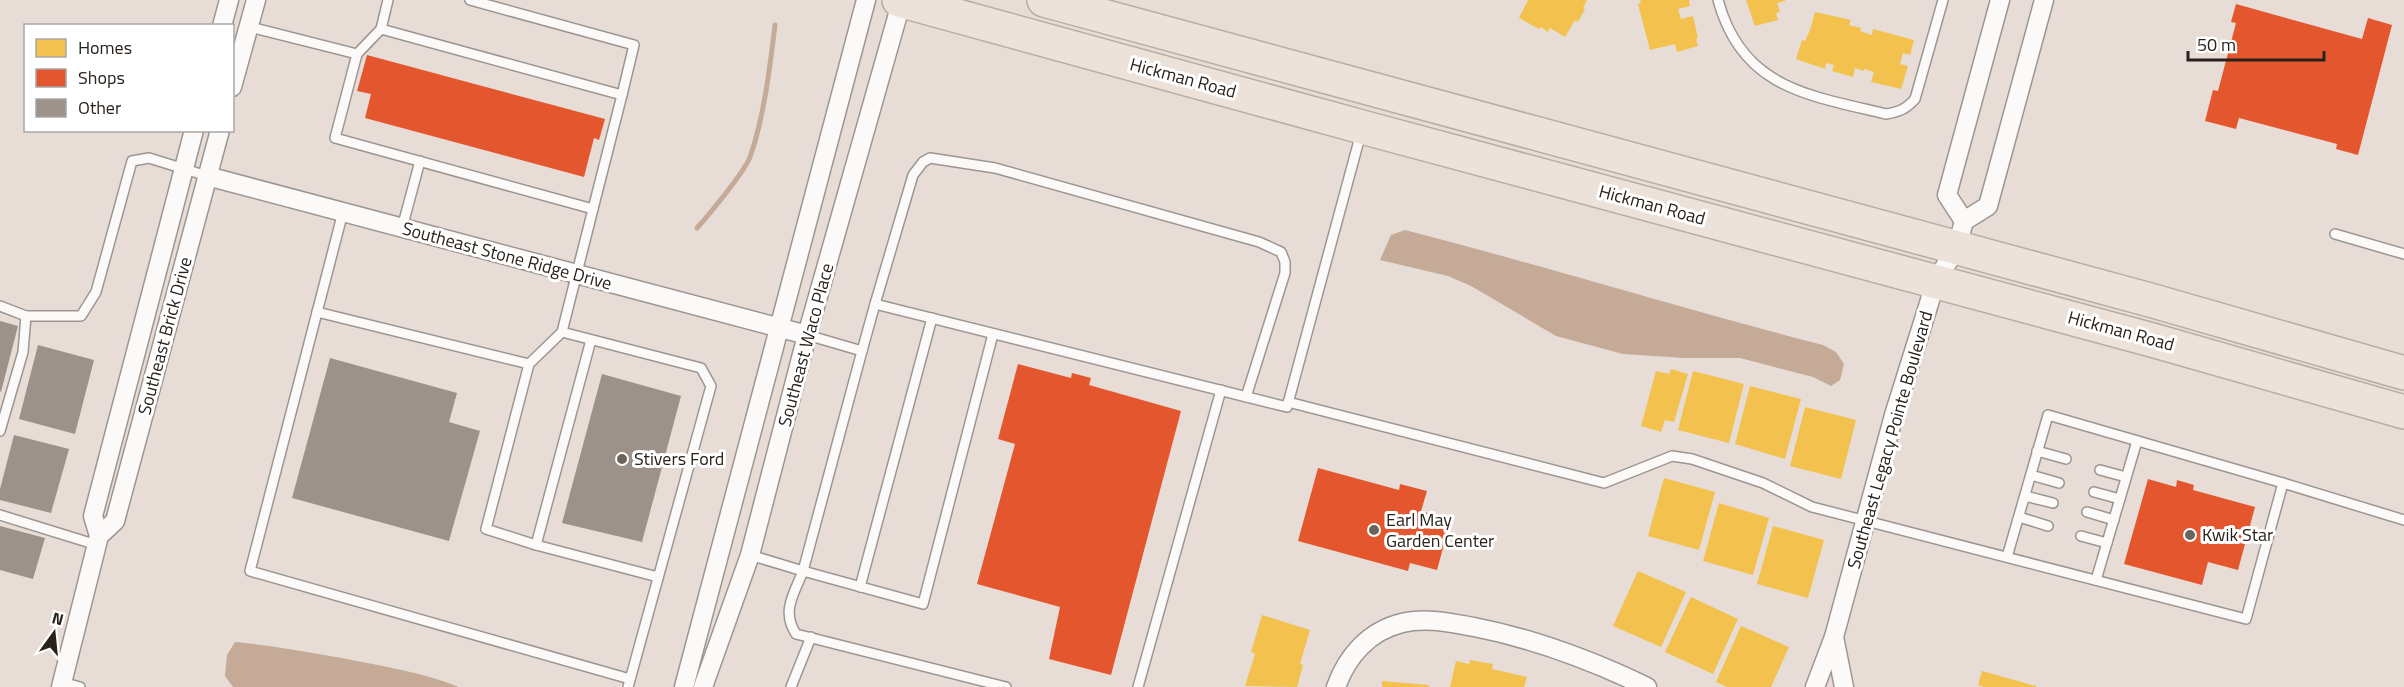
<svg xmlns="http://www.w3.org/2000/svg" width="2404" height="687" viewBox="0 0 2404 687" font-family="'Titillium Web',sans-serif">
  <style>
    .water { fill: #c5ab97 }
    .homes { fill: #f2c14e }
    .shops { fill: #e4572e }
    .lines { fill: none; stroke-linecap: round; stroke-linejoin: round }
    .stream { stroke: #c5ab97; stroke-width: 5 }
    .building { fill: #9c928a }
    .lane-casing { stroke: #9d9690; stroke-width: 12 }
    .street-casing { stroke: #9d9690; stroke-width: 21 }
    .highway-casing { stroke: #baaca2; stroke-width: 36 }
    .lane { stroke: #fbfaf9; stroke-width: 9 }
    .street { stroke: #fbfaf9; stroke-width: 18 }
    .highway { stroke: #ece2da; stroke-width: 33 }
    .poi-dot { fill: #6c635d; stroke: #fff; stroke-width: 2 }
    .labels { text-anchor: middle; stroke-width: 6; stroke-linejoin: round; paint-order: stroke }
    .street-label { font-size: 18px; fill: #29221c; stroke: #fff }
    .poi-label { font-size: 18px; fill: #29221c; stroke: #fff; text-anchor: start }
  </style>
  <rect width="100%" height="100%" fill="#e7ddd6"/>
  <!-- water -->
  <g class="water">
    <path d="M1405 230C1545 266 1683 309 1823 345L1836 352 1844 364 1840 380 1831 386 1813 377 1740 358H1684L1623 354 1556 336 1471 286 1448 276 1380 260 1391 235Z"/>
    <path d="M235 642C271 645 306 652 342 658 381 666 422 672 459 687H233L225 676 227 655Z"/>
  </g>
  <!-- homes -->
  <g class="homes">
    <polygon points="1528,0 1587,0 1583,8 1585,9 1578,22 1575,20 1565,37 1550,28 1548,32 1541,27 1539,29 1519,18"/>
    <polygon points="1640,0 1689,0 1690,6 1678,9 1681,19 1693,16 1698,38 1696,39 1698,46 1677,52 1675,44 1650,50 1638,4 1641,3"/>
    <polygon points="1746,0 1785,0 1785,1 1777,3 1780,12 1776,13 1778,20 1755,26"/>
    <polygon points="1815,12 1851,20 1849,25 1861,28 1860,31 1872,35 1873,29 1914,40 1910,55 1903,53 1900,64 1908,66 1901,89 1871,82 1874,72 1864,69 1864,71 1855,68 1853,77 1832,71 1834,65 1826,63 1825,69 1796,59 1802,40 1805,41 1810,30"/>
    <polygon points="1671,369 1688,374 1674,422 1665,420 1661,432 1641,426 1656,371 1669,374"/>
    <polygon points="1693,371 1744,384 1729,443 1678,430"/>
    <polygon points="1750,386 1801,399 1785,459 1735,444"/>
    <polygon points="1805,407 1856,420 1841,479 1790,466"/>
    <polygon points="1664,478 1715,492 1699,550 1648,536"/>
    <polygon points="1719,503 1769,518 1753,575 1703,561"/>
    <polygon points="1773,526 1824,540 1808,598 1757,584"/>
    <polygon points="1638,571 1686,592 1661,647 1613,626"/>
    <polygon points="1691,597 1738,619 1713,674 1665,652"/>
    <polygon points="1262,615 1310,630 1300,664 1303,665 1297,687 1245,686 1255,654 1251,652"/>
    <polygon points="1741,626 1789,647 1771,687 1727,687 1716,682"/>
    <polygon points="1470,660 1493,664 1492,669 1527,677 1524,687 1450,687 1456,661 1469,664"/>
    <polygon points="1982,671 2036,686 2036,687 1984,687 1978,685"/>
    <polygon points="1382,681 1429,685 1429,687 1382,687"/>
  </g>
  <!-- shops -->
  <g class="shops">
    <polygon points="2236,4 2362,39 2368,18 2392,25 2358,155 2336,149 2337,144 2239,118 2236,129 2205,121 2213,90 2218,91 2236,23 2231,22"/>
    <polygon points="367,55 605,119 599,140 594,138 584,177 365,118 371,94 357,91"/>
    <polygon points="1018,364 1071,378 1072,373 1091,378 1089,385 1181,411 1111,675 1049,659 1060,607 977,584 1015,444 998,439"/>
    <polygon points="1318,468 1399,490 1400,484 1427,491 1421,511 1451,519 1437,570 1410,563 1408,571 1298,541"/>
    <polygon points="2148,479 2176,487 2177,480 2194,485 2193,490 2255,507 2238,570 2208,562 2202,585 2124,564"/>
  </g>
  <g class="lines">
    <!-- stream -->
    <path class="stream" d="M697 228C708 216 745 171 750 157 764 118 770 66 775 25"/>
  </g>
  <!-- building -->
  <g class="building">
    <polygon points="0,321 18,326 1,392 0,391"/>
    <polygon points="38,345 94,360 75,434 19,419"/>
    <polygon points="330,358 457,393 449,422 480,431 449,541 292,498"/>
    <polygon points="602,374 681,396 642,542 562,523"/>
    <polygon points="14,435 69,449 51,513 0,500 0,489"/>
    <polygon points="0,526 45,538 33,579 0,570"/>
  </g>
  <g class="lines">
    <!-- lane casing -->
    <g class="lane-casing">
      <g id="lane">
        <path d="M1718 0C1742 88 1807 95 1886 114 1899 112 1906 109 1915 99L1943 0"/>
        <polyline points="250,27 357,54 335,138 593,209 562,332 701,368 711,386 628,687"/>
        <polyline points="381,29 622,95 634,45 470,0"/>
        <polyline points="357,54 381,29 388,0"/>
        <polyline points="593,209 622,95"/>
        <polyline points="343,212 250,571 630,679"/>
        <polyline points="402,228 420,161"/>
        <polyline points="2335,234 2404,254"/>
        <polyline points="875,304 913,175 923,162 930,158 995,168 1259,242 1281,252 1285,262 1285,273 1246,397"/>
        <polyline points="0,306 26,316"/>
        <polyline points="317,312 529,364 562,332"/>
        <path d="M993 334 923 604 803 571C794 594 781 611 796 634L1006 687"/>
        <polyline points="862,351 875,304 1287,407 1361,133"/>
        <polyline points="529,364 486,529 536,545 658,577"/>
        <polyline points="1288,402 1604,483 1672,456 1692,459 1763,483 1812,507 2246,619 2283,483 2404,520"/>
        <polyline points="0,431 23,352 26,316 81,316 96,292 132,161 149,158 207,176"/>
        <polyline points="2037,451 2066,459"/>
        <polyline points="2100,470 2126,477"/>
        <polyline points="2031,475 2059,483"/>
        <polyline points="2094,492 2120,499"/>
        <polyline points="2025,496 2053,503"/>
        <polyline points="2087,512 2114,520"/>
        <polyline points="0,515 97,545"/>
        <polyline points="2019,517 2048,526"/>
        <polyline points="2081,536 2107,543"/>
        <polyline points="536,545 591,340"/>
        <polyline points="750,555 803,571 862,351 807,335"/>
        <polyline points="2007,557 2048,415 2283,483"/>
        <polyline points="2096,580 2137,441"/>
        <polyline points="860,587 932,318"/>
        <polyline points="62,682 80,687"/>
        <polyline points="791,687 811,637"/>
        <polyline points="1138,687 1221,390"/>
      </g>
    </g>
    <!-- street casing -->
    <g class="street-casing">
      <g id="street">
        <polyline points="222,26 229,0"/>
        <polyline points="232,87 256,0"/>
        <polyline points="207,176 807,335"/>
        <polyline points="1964,221 1947,195 2000,0"/>
        <polyline points="99,536 115,521 220,130"/>
        <polyline points="1834,637 1844,687"/>
        <polyline points="61,687 99,536 93,516 194,130"/>
        <polyline points="684,687 866,0"/>
        <polyline points="703,687 750,555 807,335 902,0"/>
        <path d="M1336 687C1347 656 1369 631 1402 623 1426 617 1451 623 1474 627 1535 639 1591 660 1647 687"/>
        <polyline points="1815,687 1834,637 1894,415 1936,281 1957,247 1964,221 1988,206 2044,0"/>
      </g>
    </g>
    <!-- highway casing -->
    <g class="highway-casing">
      <g id="highway">
        <polyline points="899,0 1362,127 2152,340 2404,412"/>
        <polyline points="1044,0 2150,300 2404,373"/>
      </g>
    </g>
    <!-- lane -->
    <use href="#lane" class="lane"/>
    <!-- street -->
    <use href="#street" class="street"/>
    <!-- highway -->
    <use href="#highway" class="highway"/>
  </g>
  <!-- markers -->
  <g class="poi-dot">
    <circle cx="622" cy="459" r="6"/>
    <circle cx="1374" cy="530" r="6"/>
    <circle cx="2190" cy="535" r="6"/>
  </g>
  <g class="labels">
    <!-- street labels -->
    <g class="street-label">
      <text transform="translate(1183 78) rotate(15)" y="6">Hickman Road</text>
      <text transform="translate(1652 205) rotate(15)" y="6">Hickman Road</text>
      <text transform="translate(507 256) rotate(15)" y="6">Southeast Stone Ridge Drive</text>
      <text transform="translate(2121 331) rotate(15)" y="6">Hickman Road</text>
      <text transform="translate(165 336) rotate(-75)" y="6">Southeast Brick Drive</text>
      <text transform="translate(806 345) rotate(-75)" y="6">Southeast Waco Place</text>
      <text transform="translate(1890 440) rotate(-74)" y="6">Southeast Legacy Pointe Boulevard</text>
    </g>
    <!-- poi labels -->
    <g class="poi-label">
      <text x="634" y="465">Stivers Ford</text>
      <text x="1386" y="526">Earl May<tspan x="1386" dy="21">Garden Center</tspan></text>
      <text x="2202" y="541">Kwik Star</text>
    </g>
  </g>
  <!-- legend -->
  <rect x="24" y="24" width="210" height="108" fill="#ffffff" stroke="#a9a7a4" stroke-width="1.5"/>
  <rect x="36" y="39" width="30" height="18" fill="#f2c14e" stroke="#a9a7a4" stroke-width="1.5"/>
  <text x="78" y="54" font-size="18" fill="#29221c">Homes</text>
  <rect x="36" y="69" width="30" height="18" fill="#e4572e" stroke="#a9a7a4" stroke-width="1.5"/>
  <text x="78" y="84" font-size="18" fill="#29221c">Shops</text>
  <rect x="36" y="99" width="30" height="18" fill="#9c928a" stroke="#a9a7a4" stroke-width="1.5"/>
  <text x="78" y="114" font-size="18" fill="#29221c">Other</text>
  <!-- north arrow -->
  <g transform="translate(54 633) rotate(15)" stroke="#ffffff" stroke-width="4.5" paint-order="stroke">
  <path d="M0-4.5L10 22L0 15L-10 22Z" fill="#29221c"/>
  <text y="-9" font-size="16" font-weight="bold" text-anchor="middle" fill="#29221c">N</text>
  </g>
  <!-- scale -->
  <path d="M2188 51v9h136v-9" fill="none" stroke="#29221c" stroke-width="3"/>
  <text x="2197" y="51" font-size="18" fill="#29221c" stroke="#ffffff" stroke-width="4.5" paint-order="stroke">50 m</text>
</svg>
